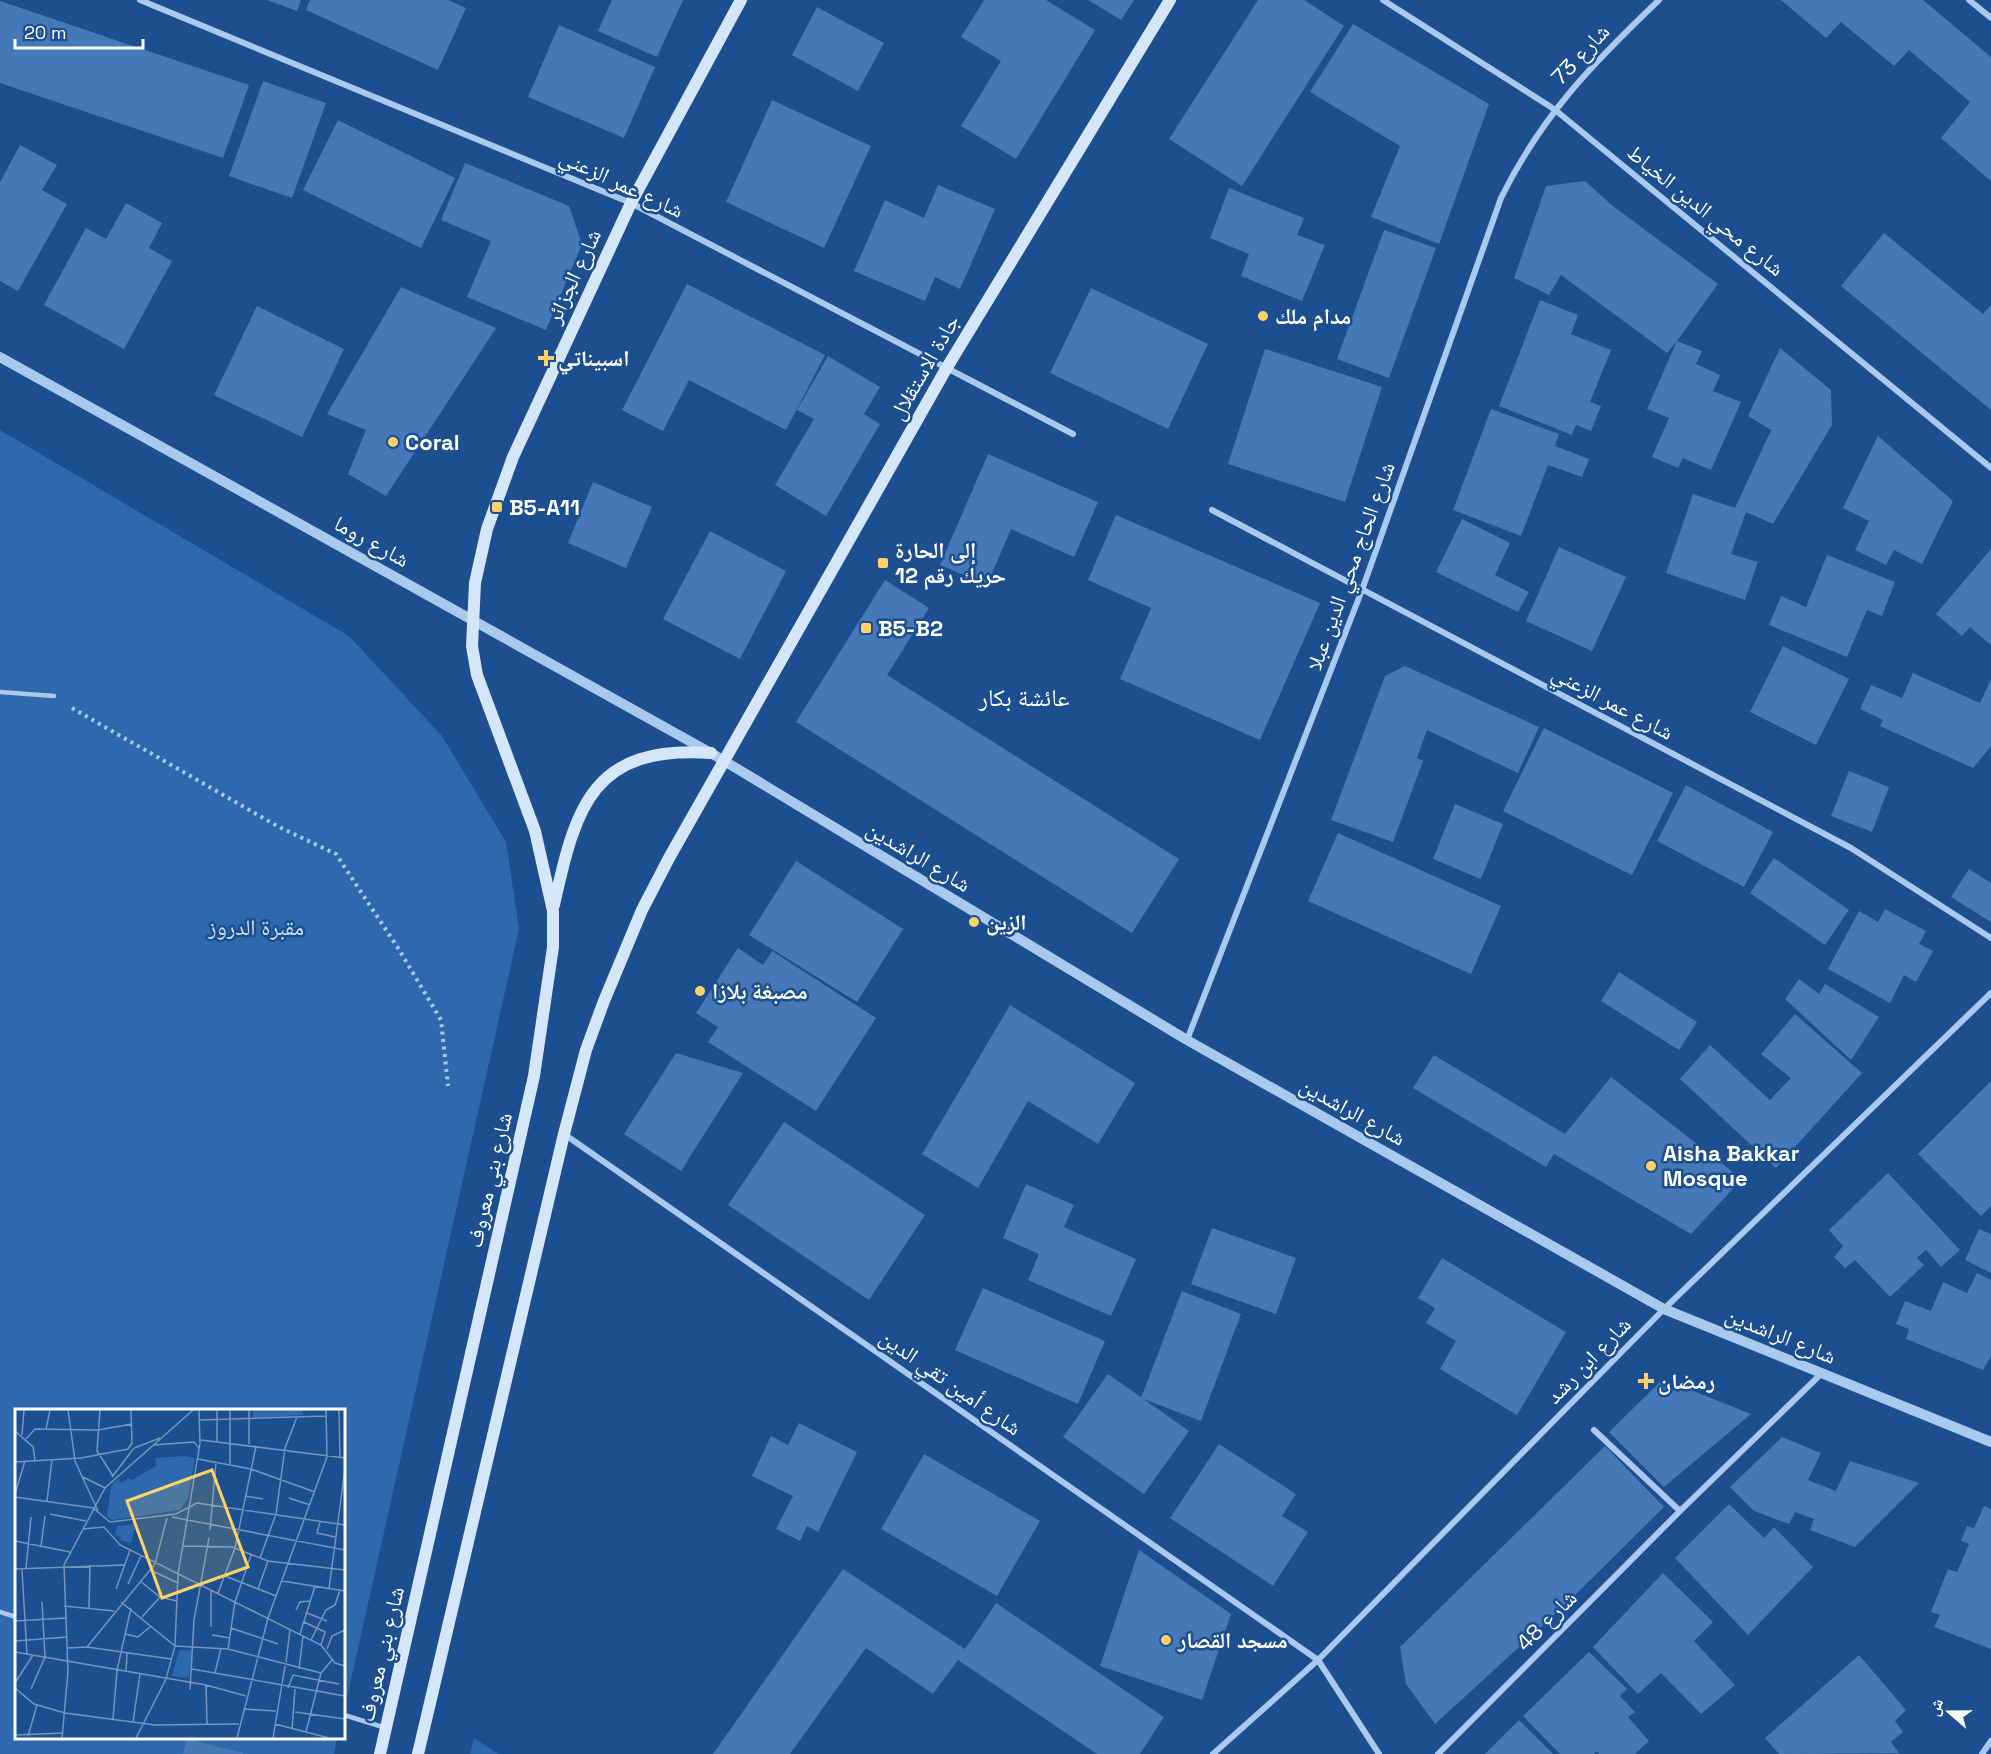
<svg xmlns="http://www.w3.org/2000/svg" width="1991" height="1754" viewBox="0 0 1991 1754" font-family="'Space Grotesk','Noto Naskh Arabic',sans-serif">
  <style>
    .green { fill: #2e69ad }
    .building { fill: #4478b7 }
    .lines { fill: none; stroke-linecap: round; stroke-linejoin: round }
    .path { stroke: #a9c9ee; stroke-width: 4; stroke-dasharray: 3 4.5; stroke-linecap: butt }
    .service { stroke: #a9c9ee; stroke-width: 4.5 }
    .minor { stroke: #a9c9ee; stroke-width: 6 }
    .tertiary { stroke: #a9c9ee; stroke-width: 10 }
    .secondary { stroke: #d6e6fa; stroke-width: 12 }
    .poi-dot { fill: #ffd166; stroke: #1b4f8f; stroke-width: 2 }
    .labels { text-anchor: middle; stroke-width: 5; stroke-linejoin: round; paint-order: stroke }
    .street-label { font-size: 22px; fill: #fff; stroke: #1b4f8f }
    .poi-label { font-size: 22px; font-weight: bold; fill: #fff; stroke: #1b4f8f; text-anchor: start }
    .park-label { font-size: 22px; fill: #cfe3fa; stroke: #1b4f8f }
    .neighbourhood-label { font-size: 24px; fill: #fff; stroke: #1b4f8f }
    .inset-road { fill: none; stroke: #7695bc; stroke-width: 1.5 }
    .view { fill: #ffd166; fill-opacity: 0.15; stroke: #ffd166; stroke-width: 3 }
    .inset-edge { fill: none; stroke: #fff; stroke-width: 3 }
  </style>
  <rect width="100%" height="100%" fill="#1b4f8f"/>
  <!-- green -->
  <g class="green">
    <polygon points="0,430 349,636 442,736 506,842 519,929 344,1711 344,1410 16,1410 16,1738 337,1738 334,1754 0,1754"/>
    <polygon points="474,1738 498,1754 470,1754"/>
  </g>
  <!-- building -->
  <g class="building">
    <polygon points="267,0 301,0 297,11"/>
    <polygon points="310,0 448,0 466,8 438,70 306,10"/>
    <polygon points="612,0 683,0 657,57 598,31"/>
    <polygon points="984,0 1046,0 1095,30 1016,159 961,126 1001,61 961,37"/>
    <polygon points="1088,0 1134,0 1121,20"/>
    <polygon points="1258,0 1304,0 1344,26 1242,186 1169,139"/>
    <polygon points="1781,0 1923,0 1991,57 1991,181 1941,138 1970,102 1909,50 1894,66 1841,22 1826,38"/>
    <polygon points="0,1 249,85 223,158 0,83"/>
    <polygon points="817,7 884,43 858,91 792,55"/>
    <polygon points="1353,24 1489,104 1439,244 1371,217 1400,146 1310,92"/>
    <polygon points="559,25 655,67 624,138 528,97"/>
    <polygon points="263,81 326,103 292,198 229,176"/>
    <polygon points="772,100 871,146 824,248 726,202"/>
    <polygon points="338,120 455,178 421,248 303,190"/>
    <polygon points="20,145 57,165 42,190 67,204 18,291 0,281 0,182"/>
    <polygon points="465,163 569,206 582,244 546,330 467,297 491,241 441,220"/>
    <polygon points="1585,181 1613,206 1718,284 1677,341 1702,351 1696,364 1720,375 1713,391 1741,402 1711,470 1683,458 1678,468 1652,457 1669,418 1647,409 1677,341 1667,353 1561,275 1549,295 1514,278 1546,186"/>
    <polygon points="938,185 995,209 960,289 935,277 925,301 854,271 885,200 924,218"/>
    <polygon points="1229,188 1304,218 1297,235 1325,245 1302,301 1241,276 1249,254 1210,238"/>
    <polygon points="126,203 162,223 149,248 172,261 124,349 44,305 86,228 106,239"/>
    <polygon points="1384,230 1436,248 1389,378 1337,359"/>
    <polygon points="1884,233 1983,314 1991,305 1991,410 1841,286"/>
    <polygon points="687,284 825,355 786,430 689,380 663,431 622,410"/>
    <polygon points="401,287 496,328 386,496 348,474 366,430 327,414"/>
    <polygon points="1091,288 1208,344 1168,429 1050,373"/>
    <polygon points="1540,300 1578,315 1571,334 1611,350 1590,402 1601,406 1591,431 1576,425 1572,435 1499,406"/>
    <polygon points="257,306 344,349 302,437 214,395"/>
    <polygon points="1780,348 1831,390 1832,425 1773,524 1746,512 1731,554 1758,562 1745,600 1666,573 1693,494 1735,508 1771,430 1748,416"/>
    <polygon points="1265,349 1382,387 1345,502 1228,464"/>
    <polygon points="828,356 880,387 864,414 880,424 826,516 775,485 814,419 797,410"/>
    <polygon points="1491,409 1559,434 1555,446 1589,459 1582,477 1548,465 1521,536 1453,510"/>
    <polygon points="1878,436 1953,501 1922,564 1894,550 1886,565 1855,550 1869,521 1843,508"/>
    <polygon points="988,454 1098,502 1074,557 1011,529 987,585 940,565"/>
    <polygon points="593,482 652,507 626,568 568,543"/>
    <polygon points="1116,515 1320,603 1260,740 1120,679 1151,608 1088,580"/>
    <polygon points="1462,519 1510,543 1495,575 1529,592 1518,612 1436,572"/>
    <polygon points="710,531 786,571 740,659 663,619"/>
    <polygon points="1559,547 1626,577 1592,651 1526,621"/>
    <polygon points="1991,549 1991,645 1970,627 1962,636 1936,614"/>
    <polygon points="1827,555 1895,582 1882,616 1867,610 1847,657 1769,625 1781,596 1806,607"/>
    <polygon points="885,580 929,608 887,675 1179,859 1132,933 796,722"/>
    <polygon points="1783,646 1849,679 1816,745 1750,712"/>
    <polygon points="1405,666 1539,727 1518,773 1427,730 1417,758 1423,761 1393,842 1331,820 1385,676"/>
    <polygon points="1913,673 1980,703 1991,679 1991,746 1973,768 1880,726 1883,720 1860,709 1871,685 1902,698"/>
    <polygon points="1544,728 1673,793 1632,875 1503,811"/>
    <polygon points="1849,771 1889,787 1872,832 1831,816"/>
    <polygon points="1686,785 1773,832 1744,887 1657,841"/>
    <polygon points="1455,804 1503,824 1481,879 1433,859"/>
    <polygon points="1338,833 1501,906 1471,974 1308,901"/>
    <polygon points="1774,858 1849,910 1825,945 1750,893"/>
    <polygon points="796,861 903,929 857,1002 749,935"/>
    <polygon points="1969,869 1991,883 1991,922 1951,897"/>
    <polygon points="1885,909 1926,931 1919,944 1933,951 1916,982 1904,975 1890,1003 1828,969 1859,911 1878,922"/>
    <polygon points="738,948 763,965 772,951 876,1018 816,1111 708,1042 718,1027 696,1013"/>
    <polygon points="1619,972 1697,1022 1679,1050 1601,1001"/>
    <polygon points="1799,979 1819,994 1825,984 1879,1017 1851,1060 1785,999"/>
    <polygon points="1010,1005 1135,1083 1098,1144 1028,1101 978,1188 922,1154"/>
    <polygon points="1795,1014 1862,1073 1776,1168 1680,1079 1710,1045 1770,1100 1791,1078 1761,1054"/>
    <polygon points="676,1053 743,1073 681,1171 624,1134"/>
    <polygon points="1434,1055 1565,1134 1611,1077 1742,1179 1691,1234 1554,1154 1546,1167 1413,1088"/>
    <polygon points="1991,1081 1991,1206 1981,1216 1918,1154"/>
    <polygon points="784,1122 925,1215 869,1300 728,1205"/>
    <polygon points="1888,1173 1960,1250 1941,1267 1926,1250 1917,1258 1924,1265 1890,1297 1855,1260 1845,1268 1834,1257 1843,1246 1829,1230"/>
    <polygon points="1026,1184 1074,1205 1064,1227 1136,1259 1111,1316 1028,1280 1039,1254 1003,1238"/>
    <polygon points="1212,1228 1296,1258 1276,1314 1191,1284"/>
    <polygon points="1979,1229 1991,1234 1991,1273 1965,1260"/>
    <polygon points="1442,1258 1566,1332 1517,1415 1440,1369 1456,1341 1426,1323 1435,1308 1418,1298"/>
    <polygon points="1977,1273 1991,1280 1991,1356 1983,1370 1906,1339 1909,1329 1896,1324 1905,1301 1931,1311 1943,1282 1967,1293"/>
    <polygon points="983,1288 1105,1341 1078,1404 955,1350"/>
    <polygon points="1182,1291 1241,1314 1201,1421 1141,1398"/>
    <polygon points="1108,1374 1189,1431 1144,1494 1063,1437"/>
    <polygon points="1663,1379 1751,1414 1664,1487 1609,1432"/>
    <polygon points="799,1423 857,1452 818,1532 807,1526 800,1541 776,1529 793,1496 752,1476 771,1436 788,1445"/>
    <polygon points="1782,1437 1821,1453 1808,1480 1836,1491 1850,1461 1919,1483 1855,1547 1810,1530 1814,1519 1795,1512 1789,1524 1754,1511 1730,1487"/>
    <polygon points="1219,1444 1296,1494 1282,1516 1308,1532 1273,1586 1170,1518"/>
    <polygon points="1605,1446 1664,1507 1564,1606 1435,1724 1406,1684 1400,1647"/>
    <polygon points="924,1454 1040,1521 997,1596 881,1529"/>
    <polygon points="1729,1504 1764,1538 1774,1527 1813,1567 1748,1635 1675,1558"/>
    <polygon points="1984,1506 1991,1509 1991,1649 1934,1627 1940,1615 1931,1612 1948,1569 1957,1572 1969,1544 1961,1541 1967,1526 1974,1528"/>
    <polygon points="1139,1550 1231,1614 1202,1700 1100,1666"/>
    <polygon points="843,1569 965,1649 996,1603 1164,1717 1140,1754 1097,1754 958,1660 933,1694 866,1648 790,1754 713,1754"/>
    <polygon points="1663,1573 1713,1622 1694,1641 1735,1685 1701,1714 1661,1673 1638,1694 1593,1647"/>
    <polygon points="1589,1652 1627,1689 1620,1696 1635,1712 1628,1717 1649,1741 1635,1754 1599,1754 1597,1751 1594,1754 1560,1754 1523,1716"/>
    <polygon points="1859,1655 1906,1710 1895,1721 1903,1732 1891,1742 1899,1753 1779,1754 1765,1738"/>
    <polygon points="1519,1720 1553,1754 1485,1754"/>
    <polygon points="187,1739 243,1753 243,1754 183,1754"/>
  </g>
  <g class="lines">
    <!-- path -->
    <polyline class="path" points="72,708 279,827 336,854 398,948 441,1020 448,1086"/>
    <!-- service -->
    <g class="service">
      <polyline points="0,692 54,696"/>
      <polyline points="0,1612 16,1617"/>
      <polyline points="344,1715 386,1728"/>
    </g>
    <!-- minor -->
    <g class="minor">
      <polyline points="140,0 631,203 1073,434"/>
      <polyline points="1383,0 1554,109 1991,468"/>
      <polyline points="1969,0 1991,18"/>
      <polyline points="1212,510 1851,848 1991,938"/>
      <path d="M1187 1040 1362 590 1501 198C1542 115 1593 63 1659 0"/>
      <polyline points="564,1134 1318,1660 1379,1754"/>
      <polyline points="1594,1430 1680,1511"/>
      <polyline points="1213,1754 1318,1660 1664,1309 1991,993"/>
      <polyline points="1438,1754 1680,1511 1822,1373"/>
      <polyline points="1982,1754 1991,1741"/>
    </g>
    <!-- tertiary -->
    <polyline class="tertiary" points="0,357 711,753 1187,1040 1664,1309 1991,1442"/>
    <!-- secondary -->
    <g class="secondary">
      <path d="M554 905C576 805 593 745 711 753"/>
      <polyline points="380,1754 534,1076 553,947 553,911 535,831 477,675 472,646 475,583 487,529 513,457 631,203 741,0"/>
      <polyline points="418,1754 564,1134 586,1050 604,1001 642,910 669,858 946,369 1170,0"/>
    </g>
  </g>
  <!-- markers -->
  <g class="poi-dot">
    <circle cx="1263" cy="316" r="6"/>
    <path d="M543 349h6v6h6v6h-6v6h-6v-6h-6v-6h6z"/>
    <circle cx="393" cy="442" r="6"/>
    <rect x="491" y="501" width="12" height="12" rx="3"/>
    <rect x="877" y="557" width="12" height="12" rx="3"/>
    <rect x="860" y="622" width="12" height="12" rx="3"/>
    <circle cx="974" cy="922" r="6"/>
    <circle cx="700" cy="991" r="6"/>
    <circle cx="1651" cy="1166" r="6"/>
    <path d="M1643 1372h6v6h6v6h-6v6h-6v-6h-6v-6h6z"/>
    <circle cx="1166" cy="1640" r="6"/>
  </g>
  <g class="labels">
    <!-- street labels -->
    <g class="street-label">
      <text transform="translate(1580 54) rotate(-47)" y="8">شارع 73</text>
      <text transform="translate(622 183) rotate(25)" y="8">شارع عمر الزعني</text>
      <text transform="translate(1706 210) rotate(39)" y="8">شارع محي الدين الخياط</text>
      <text transform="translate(573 276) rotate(-65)" y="8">شارع الجزائر</text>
      <text transform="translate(924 367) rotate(-60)" y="8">جادة الاستقلال</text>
      <text transform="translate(372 541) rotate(29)" y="8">شارع روما</text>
      <text transform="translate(1350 566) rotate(-70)" y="8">شارع الحاج محي الدين عبلا</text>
      <text transform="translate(1613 702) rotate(28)" y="8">شارع عمر الزعني</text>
      <text transform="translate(919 856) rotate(31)" y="8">شارع الراشدين</text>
      <text transform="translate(1353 1111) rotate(29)" y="8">شارع الراشدين</text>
      <text transform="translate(489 1180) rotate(-77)" y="8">شارع بني معروف</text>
      <text transform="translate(1781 1335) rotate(22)" y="8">شارع الراشدين</text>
      <text transform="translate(1588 1360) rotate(-46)" y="8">شارع ابن رشد</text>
      <text transform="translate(951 1382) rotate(35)" y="8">شارع أمين تقي الدين</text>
      <text transform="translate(1546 1620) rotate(-45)" y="8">شارع 48</text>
      <text transform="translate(381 1654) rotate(-77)" y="8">شارع بني معروف</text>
    </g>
    <!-- poi labels -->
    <g class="poi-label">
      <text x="1275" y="324">مدام ملك</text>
      <text x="558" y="366">اسبيناتي</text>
      <text x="405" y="450">Coral</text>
      <text x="509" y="515">B5-A11</text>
      <text x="895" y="558">إلی الحارة<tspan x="895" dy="25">حريك رقم 12</tspan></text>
      <text x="878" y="636">B5-B2</text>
      <text x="986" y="930">الزين</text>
      <text x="712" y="999">مصبغة بلازا</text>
      <text x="1663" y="1161">Aisha Bakkar<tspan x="1663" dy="25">Mosque</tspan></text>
      <text x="1658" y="1389">رمضان</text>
      <text x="1178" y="1648">مسجد القصار</text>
    </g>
    <!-- park labels -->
    <g class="park-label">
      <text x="256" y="935">مقبرة الدروز</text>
    </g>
    <!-- neighbourhood labels -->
    <g class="neighbourhood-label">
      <text x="1024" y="706">عائشة بكار</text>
    </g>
  </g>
  <!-- overview -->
  <g transform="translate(15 1409)">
    <rect width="330" height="330" fill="#1b4f8f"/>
    <path d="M238 1H288V6L238 9ZM169 47 180 49 173 89 165 101 97 111 92 107 96 77 103 70 107 74 113 69 117 71 141 57 140 49ZM121 115 116 134 105 131 107 123 105 128 100 126 102 117ZM164 241H177L174 269 157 267Z" fill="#2e69ad"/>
    <path class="inset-road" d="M53 1 60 52 83 102M85 1 82 42 98 67M215 1V55M234 1V35M324 1 325 49M185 11 311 7M31 20 35 1M0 22 18 38 20 51M7 26 9 1M11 30 20 20 83 21 117 15M186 31 330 49M202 33V1M138 36 179 33 184 39M183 50 236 60 300 83M0 53 66 49 113 40 117 34 116 1M68 68 90 79M97 68 119 39 145 29M0 85 10 52M230 87 248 90M0 88 78 99 95 113 161 105 182 94 330 116M274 89 295 96M32 92 37 51M35 105 71 112M157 108 330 141M305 113 302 124 320 128M68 120 89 118 105 136 306 236 320 254 330 257M195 121 201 53M0 132 55 143M26 137 30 107M168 137 217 138 253 152 330 161M245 149 261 105 270 39 282 8M11 159 16 108M0 160 109 156M7 161 12 245M135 161 163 174M210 167 261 187M125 172 145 188 162 192M267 172 330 182M113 175 126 147M101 180 115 141M243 180 253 152M314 180 330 60M203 184 220 139 241 37M106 193 160 237 213 240 306 264M49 197 99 202M74 199 75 156M281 201 285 193 295 192M292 204 312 212M127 208 145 188M0 212 51 209M289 213 310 223 306 236M196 218V181M216 219 263 235M110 225 123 228 136 217M285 225 300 177M197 226 215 229M296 231 311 201 320 196 325 181M0 232 52 228M72 238 140 155 152 109M52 239 72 238 156 250M213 240 220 193 236 146M312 240 317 227 330 221M0 243 191 276 231 287M271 253 275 221M177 260 330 287M284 260 288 227M111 263 112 244M200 264 206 239M0 274 18 246M191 276 192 315M0 279 19 295 50 304 140 316 224 315M273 279 278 266 324 275M16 280 30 248 27 193M175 281 179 211 194 129M228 300 261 302M280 303 330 310M98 310 102 261 116 199M118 313 125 265M260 315 314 329M277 320 280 280M291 323 306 264 317 251M0 326 48 324M13 327 22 296M47 329 53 263 49 156 90 79 178 1M121 329 151 270 160 237 163 165 185 34 184 1M222 329 253 209 312 48 311 1M258 329 270 257"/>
    <path class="view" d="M197 61 233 158 147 189 112 92Z"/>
    <rect width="330" height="330" class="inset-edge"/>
  </g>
  <!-- north arrow -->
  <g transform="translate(1949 1712) rotate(290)" stroke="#1b4f8f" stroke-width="4.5" paint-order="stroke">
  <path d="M0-4.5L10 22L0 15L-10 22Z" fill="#ffffff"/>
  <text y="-9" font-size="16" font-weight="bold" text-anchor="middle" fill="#ffffff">ش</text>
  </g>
  <!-- scale -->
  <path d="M15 39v9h128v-9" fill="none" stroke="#ffffff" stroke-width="3"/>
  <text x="24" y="39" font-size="18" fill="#ffffff" stroke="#1b4f8f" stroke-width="4.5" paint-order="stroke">20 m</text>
</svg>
